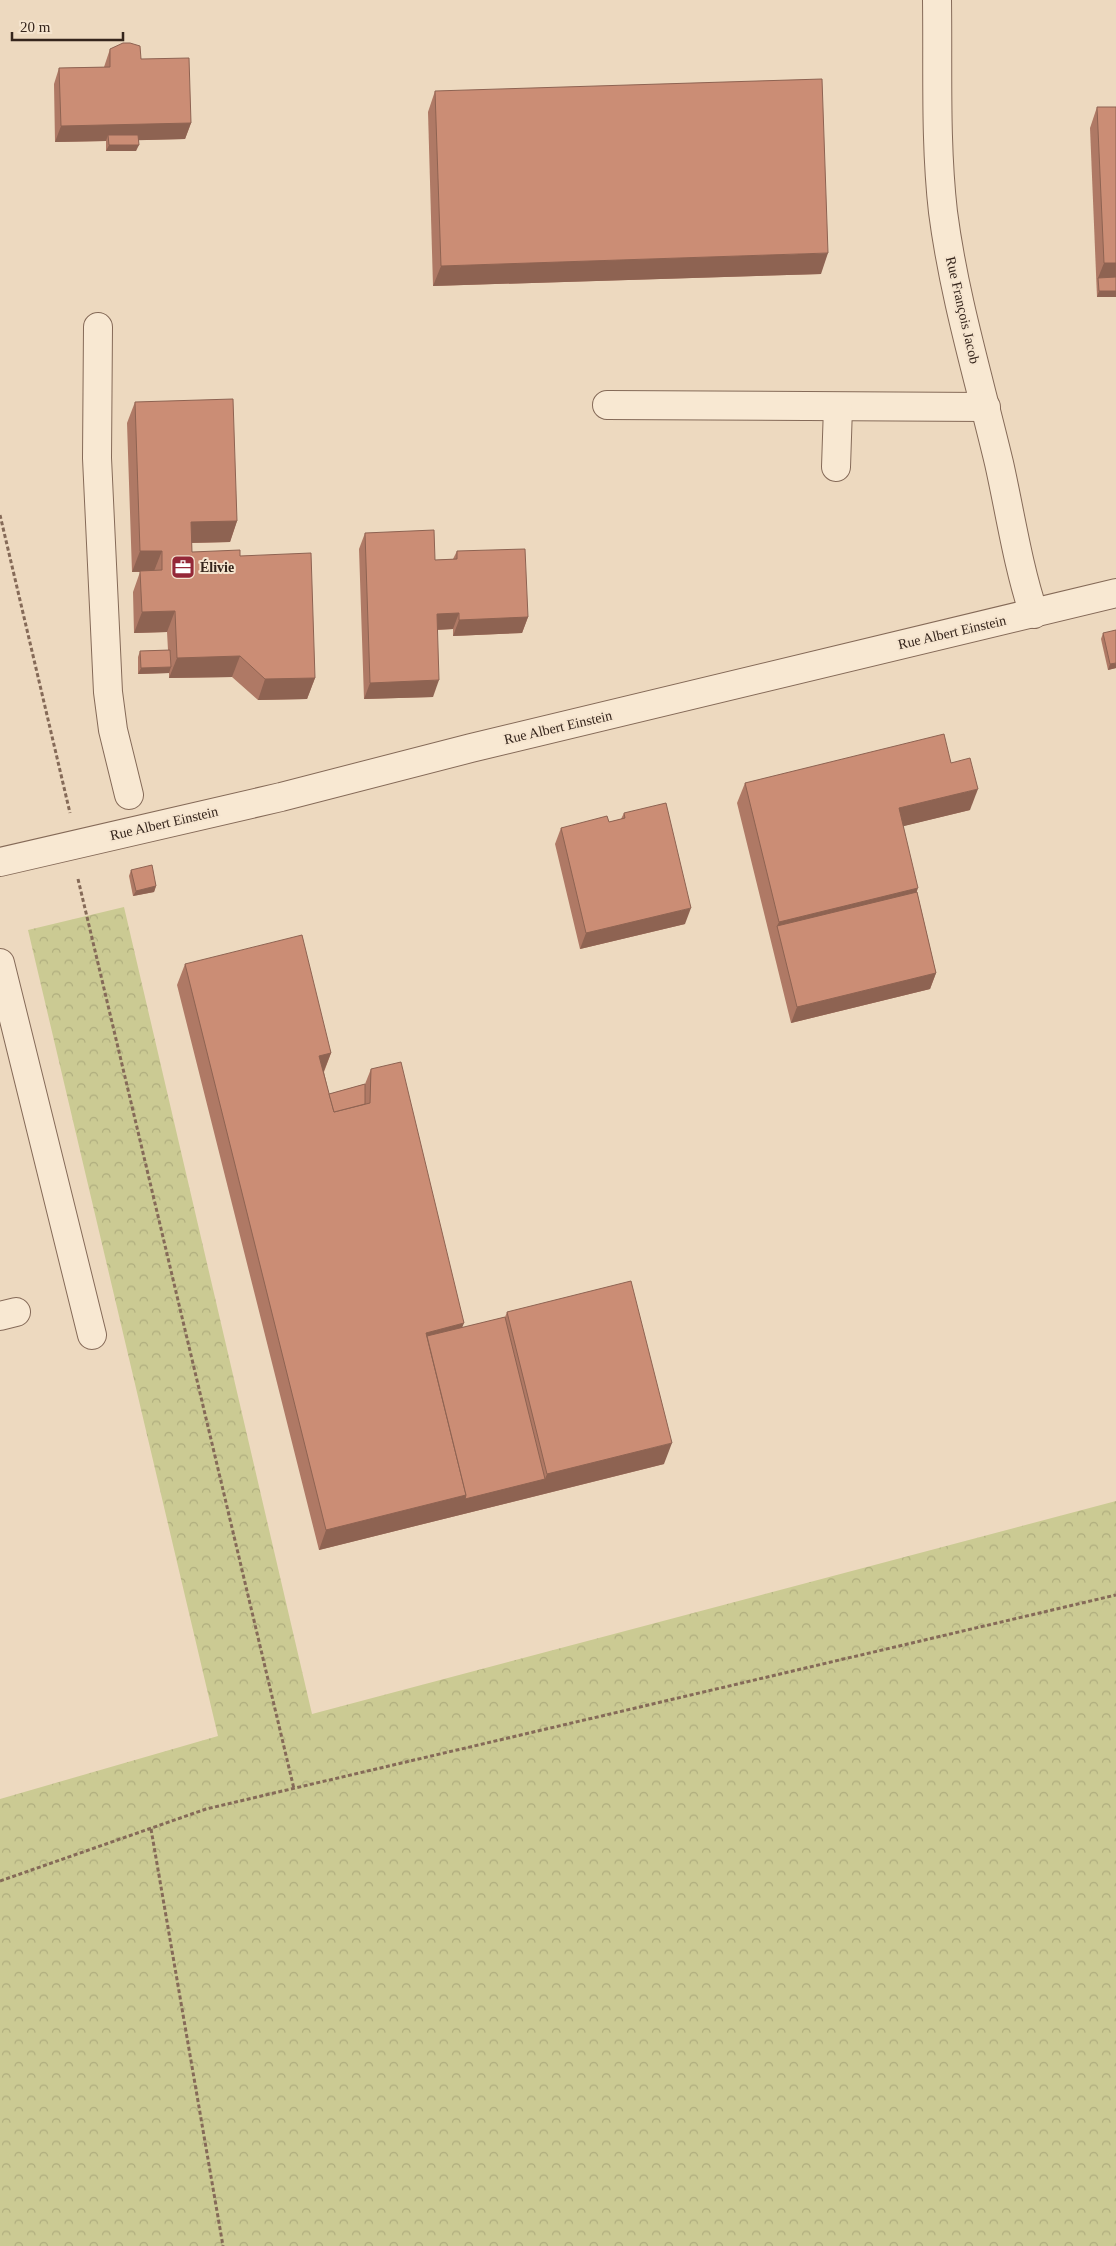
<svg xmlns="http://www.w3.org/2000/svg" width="1116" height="2246" viewBox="0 0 1116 2246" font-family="Georgia,serif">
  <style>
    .forest { fill: url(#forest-crowns) }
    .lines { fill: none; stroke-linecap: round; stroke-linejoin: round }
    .minor-casing { stroke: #856a58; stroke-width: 30 }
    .path { stroke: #856a58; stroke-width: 3; stroke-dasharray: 4 2.5; stroke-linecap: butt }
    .minor { stroke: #f8e8d2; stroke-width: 28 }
    .wall { fill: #af7965 }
    .shaded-wall { fill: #8e6352 }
    .building { fill: #cb8d75; stroke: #8e6352 }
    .labels { text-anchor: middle; stroke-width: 4; stroke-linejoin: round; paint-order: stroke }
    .street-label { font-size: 14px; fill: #35251c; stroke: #f5e4ce }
    .poi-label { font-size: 14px; font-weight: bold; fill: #35251c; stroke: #f5e4ce; text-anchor: start }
  </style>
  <defs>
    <pattern id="forest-crowns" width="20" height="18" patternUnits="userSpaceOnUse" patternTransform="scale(1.25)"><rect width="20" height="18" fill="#cbca93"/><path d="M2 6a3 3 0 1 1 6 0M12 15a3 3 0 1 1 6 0" fill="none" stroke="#afad7e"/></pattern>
  </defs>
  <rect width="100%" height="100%" fill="#edd9bf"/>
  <!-- forest -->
  <polygon class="forest" points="124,907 312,1714 1116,1501 1116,2246 0,2246 0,1799 218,1736 28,930"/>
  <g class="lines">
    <!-- minor casing -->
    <g class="minor-casing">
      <g id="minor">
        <path d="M937 0C938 70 935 142 943 212 954 297 979 379 999 463 1010 512 1018 567 1034 614"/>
        <polyline points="98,327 97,458 108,692 113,730 129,795"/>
        <polyline points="607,405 986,407"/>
        <polyline points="836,467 838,407"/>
        <polyline points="0,862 281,797 471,748 1116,593"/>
        <polyline points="0,963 92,1335"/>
        <polyline points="0,1316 16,1312"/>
      </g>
    </g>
    <!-- path -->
    <g class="path">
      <polyline points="0,515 70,813"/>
      <polyline points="78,879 294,1789"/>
      <polyline points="151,1829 223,2246"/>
      <polyline points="0,1881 206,1809 1116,1595"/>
    </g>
    <!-- minor -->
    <use href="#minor" class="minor"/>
  </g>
  <!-- wall -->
  <g class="wall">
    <polygon points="110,49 141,59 191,123 185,139 138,140 136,151 106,151 106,141 55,142 54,84 59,68 104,67"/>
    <polygon points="435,91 821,274 433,286 428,112"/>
    <polygon points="1097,107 1116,297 1097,297 1090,128"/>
    <polygon points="135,402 237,521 230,542 192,543 192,552 240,556 315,678 307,699 258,700 232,677 169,678 169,673 138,674 138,657 140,651 168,650 167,632 134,633 133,592 140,572 132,572 127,423"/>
    <polygon points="365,533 435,560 453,559 457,551 528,617 522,633 453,636 453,629 437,630 433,697 364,699 359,549"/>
    <polygon points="1103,633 1116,668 1108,670 1101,639"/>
    <polygon points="951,763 970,810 903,826 917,892 936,973 930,989 791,1023 737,803 745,783"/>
    <polygon points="624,813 685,924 580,949 555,844 561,828 609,822 621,819"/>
    <polygon points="131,870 156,886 154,892 133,896 129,876"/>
    <polygon points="185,964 331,1053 324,1072 329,1094 365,1084 371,1069 462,1328 505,1317 507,1312 664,1464 319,1550 177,985"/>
  </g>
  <!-- shaded-wall -->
  <g class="shaded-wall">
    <polygon points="191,123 185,139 109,141 108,135 106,141 55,142 61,126"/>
    <polygon points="109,145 139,145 136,151 106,151"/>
    <polygon points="828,253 821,274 433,286 441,266"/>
    <polygon points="1104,263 1116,263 1116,283 1098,278"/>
    <polygon points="1099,291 1116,291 1116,297 1097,297"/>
    <polygon points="237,521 230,542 184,543 191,522"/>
    <polygon points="140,551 162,551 154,571 132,572"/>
    <polygon points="175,611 167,632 134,633 142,612"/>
    <polygon points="459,613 453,629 431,630 437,614"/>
    <polygon points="528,617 522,633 453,636 459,620"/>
    <polygon points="240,656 232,677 169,678 177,658"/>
    <polygon points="1116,663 1116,668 1108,670 1110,664"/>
    <polygon points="171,667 169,673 138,674 141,668"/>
    <polygon points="315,678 307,699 258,700 265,679"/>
    <polygon points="439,680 433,697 364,699 370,683"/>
    <polygon points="978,789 970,810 892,829 899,808"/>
    <polygon points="156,886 154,892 133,896 136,891"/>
    <polygon points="918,888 911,908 777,926 779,922"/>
    <polygon points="691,908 685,924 580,949 586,933"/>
    <polygon points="936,973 930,989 791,1023 797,1007"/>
    <polygon points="331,1053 323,1073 319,1056"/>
    <polygon points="464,1323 456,1343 428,1351 426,1333"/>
    <polygon points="672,1443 664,1464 319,1550 326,1530 466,1495 545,1479 547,1474"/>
  </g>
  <!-- building -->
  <g class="building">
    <polygon points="123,43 130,43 140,46 141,59 189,58 191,123 61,126 59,68 110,67 110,49"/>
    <polygon points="822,79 828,253 441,266 435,91"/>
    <polygon points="1097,107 1116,107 1116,263 1104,263"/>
    <polygon points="108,135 138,135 139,145 109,145"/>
    <polygon points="1116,277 1116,291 1099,291 1098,278"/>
    <polygon points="233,399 237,521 191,522 192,552 240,550 240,556 311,553 315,678 265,679 240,656 177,658 175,611 142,612 140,571 162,570 162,551 140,551 135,402"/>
    <polygon points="434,530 435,560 457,559 457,551 525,549 528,617 459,620 459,613 437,614 439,680 370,683 365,533"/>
    <polygon points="1116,630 1116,663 1110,664 1103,633"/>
    <polygon points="170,650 171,667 141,668 140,651"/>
    <polygon points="944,734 951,763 970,758 978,789 899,808 918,888 779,922 745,783"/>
    <polygon points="666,803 691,908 586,933 561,828 607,816 609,822 625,818 624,813"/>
    <polygon points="152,865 156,886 136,891 131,870"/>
    <polygon points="917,892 936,973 797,1007 777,926"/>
    <polygon points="302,935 331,1053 319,1056 334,1112 370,1103 371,1069 401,1062 464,1323 426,1333 466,1495 326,1530 185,964"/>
    <polygon points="365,1084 365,1104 334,1112 329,1094"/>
    <polygon points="631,1281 672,1443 547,1474 507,1312"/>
    <polygon points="505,1317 545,1479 465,1499 466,1495 427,1336"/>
  </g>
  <!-- icons -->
  <defs>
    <g id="office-square" transform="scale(1.25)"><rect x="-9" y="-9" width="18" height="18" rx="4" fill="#942838" stroke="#f5e4ce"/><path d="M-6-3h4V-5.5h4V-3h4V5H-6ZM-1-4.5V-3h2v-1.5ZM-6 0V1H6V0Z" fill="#fff"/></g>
  </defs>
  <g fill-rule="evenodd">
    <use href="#office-square" x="183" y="567"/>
  </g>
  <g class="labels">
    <!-- street labels -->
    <g class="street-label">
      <text transform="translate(963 310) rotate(77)" y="5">Rue François Jacob</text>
      <text transform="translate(952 632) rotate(-13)" y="5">Rue Albert Einstein</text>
      <text transform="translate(558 727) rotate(-13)" y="5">Rue Albert Einstein</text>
      <text transform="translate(164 823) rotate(-13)" y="5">Rue Albert Einstein</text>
    </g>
    <!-- poi labels -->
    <g class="poi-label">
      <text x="200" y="572">Élivie</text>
    </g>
  </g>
  <!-- scale -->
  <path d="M12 32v8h111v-8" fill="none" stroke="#35251c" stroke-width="2.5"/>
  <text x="20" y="32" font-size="15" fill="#35251c" stroke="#f5e4ce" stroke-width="4" paint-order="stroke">20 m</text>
</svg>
